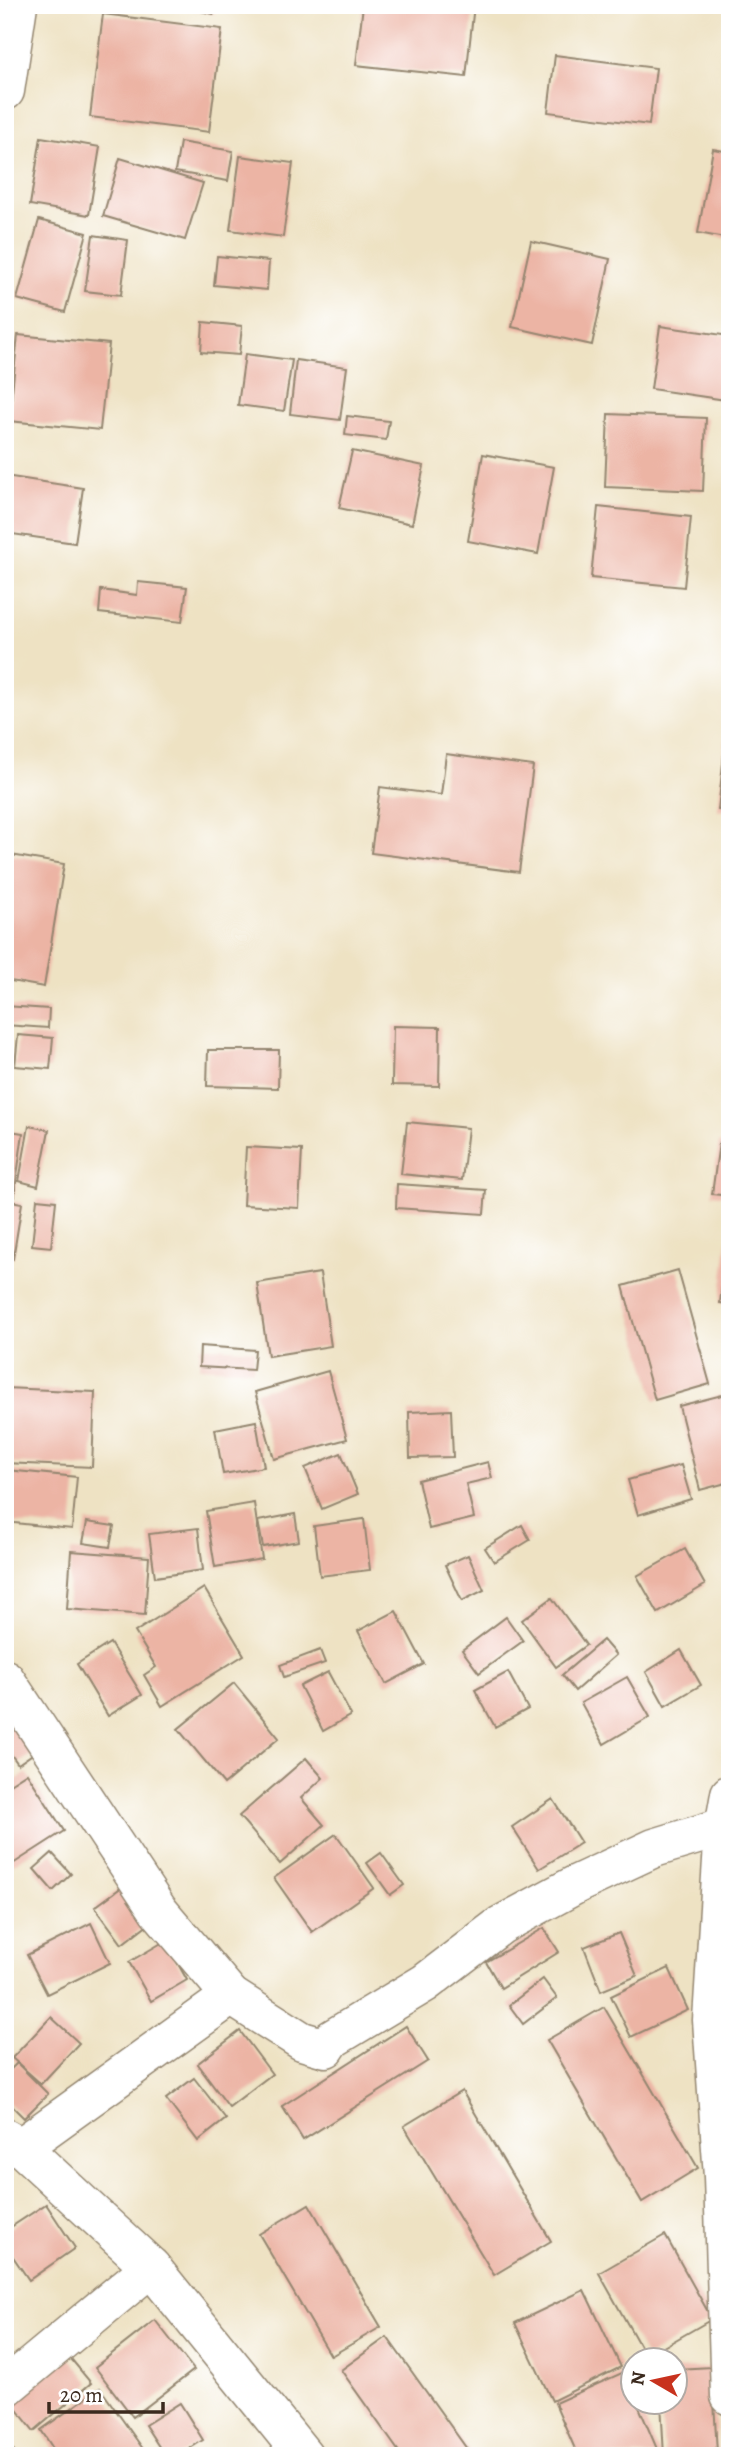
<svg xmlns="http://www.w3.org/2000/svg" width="735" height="2461" viewBox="0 0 735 2461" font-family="Alegreya,serif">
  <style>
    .building { fill: #ecb4a4 }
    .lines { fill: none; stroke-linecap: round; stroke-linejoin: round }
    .street-casing { stroke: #948670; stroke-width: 41 }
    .street { stroke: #fff; stroke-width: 38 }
  </style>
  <rect width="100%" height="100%" fill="#fff"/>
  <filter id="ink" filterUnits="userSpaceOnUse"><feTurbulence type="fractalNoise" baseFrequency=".0143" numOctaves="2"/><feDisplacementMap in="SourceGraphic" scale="14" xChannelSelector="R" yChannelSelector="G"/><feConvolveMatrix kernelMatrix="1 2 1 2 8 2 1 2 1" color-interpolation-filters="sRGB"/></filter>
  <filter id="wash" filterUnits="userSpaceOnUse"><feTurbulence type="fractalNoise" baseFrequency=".00686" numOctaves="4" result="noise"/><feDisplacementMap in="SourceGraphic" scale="28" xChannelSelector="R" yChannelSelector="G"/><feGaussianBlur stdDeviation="1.57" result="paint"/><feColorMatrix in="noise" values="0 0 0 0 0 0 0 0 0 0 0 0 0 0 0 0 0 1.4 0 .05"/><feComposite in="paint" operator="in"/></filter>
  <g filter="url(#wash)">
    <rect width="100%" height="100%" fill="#eee2c3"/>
    <g id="blocks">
      <!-- building -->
      <g class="building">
        <polygon points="174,5 216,5 214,14"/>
        <polygon points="363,5 474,5 466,77 356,65"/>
        <polygon points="103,14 222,29 209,132 90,117"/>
        <polygon points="555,55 656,68 649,125 548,112"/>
        <polygon points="41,137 100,147 89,215 30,205"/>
        <polygon points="180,142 233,151 228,181 175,172"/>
        <polygon points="713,149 730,152 730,239 698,233"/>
        <polygon points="240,156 293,163 283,237 230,230"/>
        <polygon points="120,158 203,183 185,240 103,216"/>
        <polygon points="39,220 87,233 65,312 17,299"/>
        <polygon points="93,235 128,240 121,295 85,291"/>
        <polygon points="531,241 610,259 592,345 512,327"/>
        <polygon points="217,256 269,261 267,290 214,285"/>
        <polygon points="203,322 242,326 239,355 201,352"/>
        <polygon points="660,326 730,336 726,400 651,389"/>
        <polygon points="18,335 109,344 100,430 9,421"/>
        <polygon points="245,354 292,360 284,411 238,405"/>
        <polygon points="296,360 347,367 340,420 290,414"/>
        <polygon points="608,414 706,418 703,491 605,487"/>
        <polygon points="347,416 389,421 386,440 345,435"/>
        <polygon points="352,451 424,466 412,524 339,508"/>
        <polygon points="483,454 554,467 538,554 468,541"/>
        <polygon points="5,476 83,488 75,543 5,533"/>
        <polygon points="598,507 691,517 684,587 591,578"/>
        <polygon points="138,582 187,587 182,622 99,613 101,590 137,595"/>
        <polygon points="728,717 730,717 730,811 718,810"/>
        <polygon points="446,754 533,766 519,872 371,853 380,787 441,795"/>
        <polygon points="5,854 64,864 44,987 5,980"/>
        <polygon points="5,1006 49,1009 48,1028 5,1025"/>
        <polygon points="393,1026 440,1027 439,1086 392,1085"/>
        <polygon points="18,1035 53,1038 50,1069 15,1066"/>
        <polygon points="208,1050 279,1050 278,1088 207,1086"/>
        <polygon points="407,1122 468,1128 462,1180 401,1174"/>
        <polygon points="29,1126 49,1130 38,1186 19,1181"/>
        <polygon points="5,1130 23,1133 14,1197 5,1196"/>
        <polygon points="719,1143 730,1145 730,1196 712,1194"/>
        <polygon points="246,1147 302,1150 299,1208 243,1205"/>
        <polygon points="397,1184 486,1190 484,1214 396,1208"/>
        <polygon points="37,1199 56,1201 51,1247 32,1245"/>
        <polygon points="5,1200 22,1203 13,1259 5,1257"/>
        <polygon points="728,1236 730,1236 730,1304 720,1303"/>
        <polygon points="678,1270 710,1384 655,1400 623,1286"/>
        <polygon points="320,1273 331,1346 268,1356 257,1283"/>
        <polygon points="200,1346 255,1350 253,1370 199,1367"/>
        <polygon points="328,1371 347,1439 274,1459 255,1392"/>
        <polygon points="5,1388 95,1392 92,1467 5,1463"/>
        <polygon points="730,1393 730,1482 700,1490 679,1406"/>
        <polygon points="451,1410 453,1457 410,1458 409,1412"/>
        <polygon points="256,1421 264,1467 223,1474 215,1429"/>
        <polygon points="341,1453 358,1494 322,1509 305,1468"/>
        <polygon points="488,1462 492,1478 466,1484 474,1518 429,1529 418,1480"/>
        <polygon points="681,1465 691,1499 638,1515 628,1480"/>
        <polygon points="6,1470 77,1477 72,1529 5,1522"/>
        <polygon points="254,1503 262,1559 215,1567 206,1511"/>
        <polygon points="295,1514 299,1541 263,1547 258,1521"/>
        <polygon points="364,1519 370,1570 320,1576 314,1526"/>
        <polygon points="87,1522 114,1526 110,1547 83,1543"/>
        <polygon points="522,1525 530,1540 494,1562 485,1548"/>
        <polygon points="198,1528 203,1570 155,1577 149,1534"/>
        <polygon points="685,1549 705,1585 658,1613 637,1576"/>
        <polygon points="71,1551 149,1557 145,1615 67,1609"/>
        <polygon points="468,1555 484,1590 462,1601 445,1565"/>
        <polygon points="204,1588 244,1655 162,1706 144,1675 156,1667 135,1632"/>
        <polygon points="552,1598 586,1645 556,1667 522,1620"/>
        <polygon points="396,1611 424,1664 386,1684 358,1631"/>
        <polygon points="506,1617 523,1641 479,1673 462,1650"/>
        <polygon points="603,1640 616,1655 575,1691 562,1675"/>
        <polygon points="110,1643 142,1695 108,1716 77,1664"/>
        <polygon points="320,1650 325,1663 284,1677 280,1665"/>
        <polygon points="681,1650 701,1685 665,1706 646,1672"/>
        <polygon points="328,1672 351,1715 323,1731 300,1686"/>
        <polygon points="508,1672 528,1709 495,1727 475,1690"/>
        <polygon points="627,1677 650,1717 604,1744 581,1703"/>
        <polygon points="234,1683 279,1738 224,1784 178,1729"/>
        <polygon points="18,1715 41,1748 18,1764 5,1746 5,1724"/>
        <polygon points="306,1758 323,1778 301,1798 324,1825 280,1864 239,1816"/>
        <polygon points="27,1773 64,1831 5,1869 5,1787"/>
        <polygon points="553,1799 581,1843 539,1869 512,1827"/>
        <polygon points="336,1834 374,1888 312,1932 274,1878"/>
        <polygon points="52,1853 71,1874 53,1891 34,1869"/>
        <polygon points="381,1853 404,1885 390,1895 367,1863"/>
        <polygon points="126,1884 153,1920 122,1944 95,1907"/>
        <polygon points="91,1923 110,1963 47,1994 27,1955"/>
        <polygon points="544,1928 559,1952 501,1988 486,1962"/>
        <polygon points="619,1933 637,1976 601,1991 584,1947"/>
        <polygon points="165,1941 187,1980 151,2001 129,1962"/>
        <polygon points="669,1968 688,2010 631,2037 611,1996"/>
        <polygon points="543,1979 557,1998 523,2024 509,2005"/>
        <polygon points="604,2007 698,2168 642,2202 547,2040"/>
        <polygon points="51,2017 79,2043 41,2084 12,2058"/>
        <polygon points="406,2026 428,2061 303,2140 282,2106"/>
        <polygon points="240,2031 272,2074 229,2107 197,2064"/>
        <polygon points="17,2063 48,2094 24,2118 5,2099 5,2075"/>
        <polygon points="194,2078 226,2119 198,2141 166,2099"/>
        <polygon points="462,2091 551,2241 494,2275 404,2126"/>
        <polygon points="46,2204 75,2248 29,2280 5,2245 5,2231"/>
        <polygon points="309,2204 381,2327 331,2356 259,2234"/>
        <polygon points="665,2235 712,2319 646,2357 599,2273"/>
        <polygon points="584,2290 621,2367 552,2401 515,2323"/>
        <polygon points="155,2320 194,2370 133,2417 95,2367"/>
        <polygon points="387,2337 472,2456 402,2456 341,2370"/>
        <polygon points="67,2354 91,2383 34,2431 10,2401"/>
        <polygon points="712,2367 717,2453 664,2456 661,2402 676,2402 676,2369"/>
        <polygon points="624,2372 634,2402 637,2402 660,2456 578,2456 555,2403"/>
        <polygon points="100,2388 148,2456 58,2456 41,2430"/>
        <polygon points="180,2403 203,2440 178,2456 165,2456 145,2425"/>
        <polygon points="5,2441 19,2456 5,2456"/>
      </g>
    </g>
  </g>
  <g filter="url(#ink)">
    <use href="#blocks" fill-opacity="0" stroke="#948670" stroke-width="2"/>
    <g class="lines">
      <!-- street casing -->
      <g class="street-casing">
        <g id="street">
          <polyline points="5,91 18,5"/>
          <polyline points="5,1679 158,1910 231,1996 302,2041 326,2048 332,2039 425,1983 501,1925 577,1884 654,1848 730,1825"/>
          <polyline points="730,1794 724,1828 712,2020 723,2177 730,2396"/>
          <polyline points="5,2138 21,2147 151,2267"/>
          <polyline points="21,2147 231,1996"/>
          <polyline points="5,2388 151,2267 304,2456"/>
        </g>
      </g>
      <!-- street -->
      <use href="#street" class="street"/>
    </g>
  </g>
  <!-- margin -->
  <rect width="735" height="2461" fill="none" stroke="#fff" stroke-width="28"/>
  <!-- north arrow -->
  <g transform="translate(654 2381) rotate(279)"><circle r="33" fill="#ffffff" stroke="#b1aaa5" stroke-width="2"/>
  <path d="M0-5L12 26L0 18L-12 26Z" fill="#c8321e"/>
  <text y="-10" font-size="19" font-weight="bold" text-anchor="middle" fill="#3b2a1e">N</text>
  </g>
  <!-- scale -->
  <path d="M49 2402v10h114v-10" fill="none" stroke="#3b2a1e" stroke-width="3.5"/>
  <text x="60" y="2402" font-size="21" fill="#3b2a1e" stroke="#ffffff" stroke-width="5" paint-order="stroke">20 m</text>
</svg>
